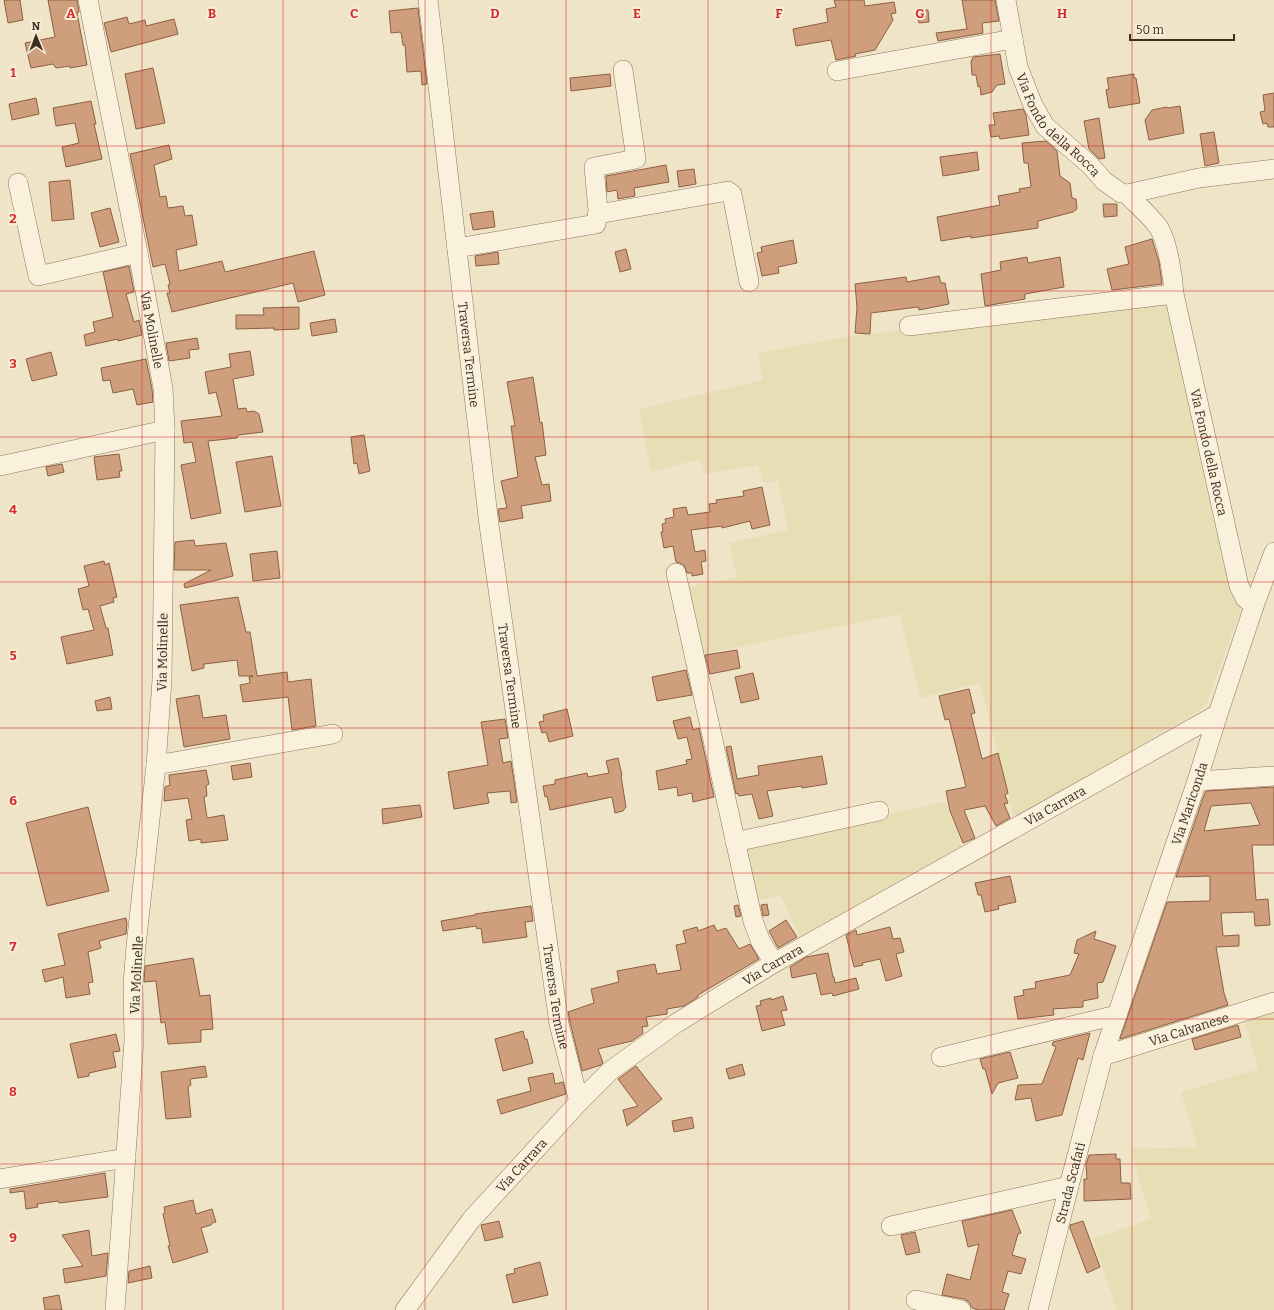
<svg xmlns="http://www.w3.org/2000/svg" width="1274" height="1310" viewBox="0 0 1274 1310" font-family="Bitter,serif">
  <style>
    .farmland { fill: #e6deb5 }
    .building { fill: #cf9f7d; stroke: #8d5f41; fill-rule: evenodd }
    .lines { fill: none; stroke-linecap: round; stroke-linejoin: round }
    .minor-casing { stroke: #8d765c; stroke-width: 20 }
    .minor { stroke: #faf1dc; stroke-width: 19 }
    .grid { fill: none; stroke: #d62828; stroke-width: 1; stroke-opacity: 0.55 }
    .labels { text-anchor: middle; stroke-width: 4; stroke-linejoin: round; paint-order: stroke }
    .street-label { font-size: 13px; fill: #3d2e20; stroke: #f7eed8 }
    .grid-label { font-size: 13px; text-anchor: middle; font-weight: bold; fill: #d62828; stroke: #f7eed8; stroke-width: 4; stroke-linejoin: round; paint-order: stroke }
  </style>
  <rect width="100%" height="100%" fill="#f0e4c8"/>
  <!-- farmland -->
  <g class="farmland">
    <polygon points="1169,297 1242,607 1206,705 1192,715 1072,785 1014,817 980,683 920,698 900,614 698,655 684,588 737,577 729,543 788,530 778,481 764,483 758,465 704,474 700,459 651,472 639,409 763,380 758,353 846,337"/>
    <polygon points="945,802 962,846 800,936 780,895 755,901 745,849 751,844"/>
    <polygon points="1274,1007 1274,1310 1117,1310 1093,1239 1151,1219 1130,1149 1198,1147 1181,1092 1259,1069 1243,1017"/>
  </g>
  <!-- building -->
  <g class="building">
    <polygon points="4,0 20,0 23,20 8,23"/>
    <polygon points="48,0 77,0 79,12 77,13 87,65 70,68 70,66 56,68 53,64 31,68 25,43 55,37"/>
    <polygon points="834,0 864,0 865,6 894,2 896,13 891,14 893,20 875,50 855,54 856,56 836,60 831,40 796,46 793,29 828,22 826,9 836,7"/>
    <polygon points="962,0 995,0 999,21 982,23 983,33 938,41 936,33 967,29"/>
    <polygon points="418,8 427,84 422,85 421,71 407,72 405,45 403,45 401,32 391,33 389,11"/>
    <polygon points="928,10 929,22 919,23 917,11"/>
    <polygon points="127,17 129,24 145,20 146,26 174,19 178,34 111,52 104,23"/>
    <polygon points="1000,54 1005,84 997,85 992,92 981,95 980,86 978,87 976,75 972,75 971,62 973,57"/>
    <polygon points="153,68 165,123 136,129 125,74"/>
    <polygon points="610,74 611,86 571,91 570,78"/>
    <polygon points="1134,74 1134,78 1136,78 1140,103 1109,108 1106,90 1109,89 1107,78"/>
    <polygon points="1274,93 1274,127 1268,127 1267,123 1263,124 1260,112 1265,111 1263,95"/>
    <polygon points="36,98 39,114 12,120 9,104"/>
    <polygon points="91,101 96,124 94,124 102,159 66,167 62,147 79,143 75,123 56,126 53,108"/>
    <polygon points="1180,106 1184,133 1149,140 1145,120 1152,110 1167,107 1168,108"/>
    <polygon points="1023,109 1026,115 1029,135 1000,139 999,136 991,137 989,125 995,125 993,113"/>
    <polygon points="1099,118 1105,158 1099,159 1089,149 1084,121"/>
    <polygon points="1214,132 1219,163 1205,166 1200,134"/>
    <polygon points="1046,141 1057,151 1060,176 1070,183 1072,198 1076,199 1077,209 1073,212 1038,221 1038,228 971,238 971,236 941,241 937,217 1000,205 998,196 1020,192 1019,189 1031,187 1028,163 1024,163 1022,143"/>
    <polygon points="169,145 172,159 154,165 160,197 166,196 168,208 183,206 185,216 192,215 197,245 176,250 179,271 222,261 225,272 314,251 325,295 298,302 293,283 172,312 167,293 170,293 168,285 170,284 165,264 153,267 130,154"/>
    <polygon points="977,152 979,170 943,176 940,157"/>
    <polygon points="666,165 669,182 634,188 635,196 618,199 617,190 607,192 606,176"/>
    <polygon points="694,169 696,184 679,187 677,171"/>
    <polygon points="70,180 74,219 52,221 49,182"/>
    <polygon points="1103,204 1117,204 1117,216 1104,217"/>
    <polygon points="110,208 119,242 100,247 91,213"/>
    <polygon points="493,211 495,227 473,230 470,214"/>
    <polygon points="1152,239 1159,262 1162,284 1112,290 1107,269 1129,264 1125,247"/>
    <polygon points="793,240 797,263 778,267 779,273 762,276 757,253 762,252 761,247"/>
    <polygon points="626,249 631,269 620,272 615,252"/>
    <polygon points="498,252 499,264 476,266 475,256"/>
    <polygon points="1027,257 1028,263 1060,257 1064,287 1025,294 1025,299 985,306 981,274 1001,270 1000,262"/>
    <polygon points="129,266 134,292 126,294 134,322 139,320 142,335 118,341 118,339 86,346 84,335 95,332 93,322 113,317 103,272"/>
    <polygon points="939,276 941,283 945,283 949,304 919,310 918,307 871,313 870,334 855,333 857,307 855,284 906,277 907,282"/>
    <polygon points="299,307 299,329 274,330 274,328 236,329 236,315 264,315 263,308"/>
    <polygon points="335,319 337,332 312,336 310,323"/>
    <polygon points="197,338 199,349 189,350 190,358 169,361 166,343"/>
    <polygon points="250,351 254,375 233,379 238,409 246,408 247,412 254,411 259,414 263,432 238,435 237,438 208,441 221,513 191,519 181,465 196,462 192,442 184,443 181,421 222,416 216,392 209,394 205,372 231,367 229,354"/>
    <polygon points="51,352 57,375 32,381 26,359"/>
    <polygon points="146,359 152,389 153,402 137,405 133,389 113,393 110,380 103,381 101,368"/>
    <polygon points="533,377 540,423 542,422 546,455 535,457 542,485 549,484 551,501 521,506 523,518 500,522 498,509 507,508 501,481 518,477 511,426 515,426 507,382"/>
    <polygon points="364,435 370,471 359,474 357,463 354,464 351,437"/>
    <polygon points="119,454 122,471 119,471 120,477 97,480 94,457"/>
    <polygon points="272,456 281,506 245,512 236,462"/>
    <polygon points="62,464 64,472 48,476 46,467"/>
    <polygon points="762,487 770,525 752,529 750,521 722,528 722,526 691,530 695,552 705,550 706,561 701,562 703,574 692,576 692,573 687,573 684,565 680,563 676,562 673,546 664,548 661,532 663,532 662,524 666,523 665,519 674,517 673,509 686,507 688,515 710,512 709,504 717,503 716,500 744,496 743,491"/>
    <polygon points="194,540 195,546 226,543 233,576 185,588 184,584 211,570 174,570 175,542"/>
    <polygon points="277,551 280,578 253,581 250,554"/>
    <polygon points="104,561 105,565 109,563 117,597 113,598 114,602 100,606 106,628 108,628 113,655 67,664 61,637 94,630 88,609 83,610 78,589 89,586 84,566"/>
    <polygon points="238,597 246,632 250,632 257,676 287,672 288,682 311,679 316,726 292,730 288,697 243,702 240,685 250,683 249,677 253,676 239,676 237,660 204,664 204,668 192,671 180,605"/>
    <polygon points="737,650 740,668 710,674 705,655"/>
    <polygon points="686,670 692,695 657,701 652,677"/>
    <polygon points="753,673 759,699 741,703 735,677"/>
    <polygon points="969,689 975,713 971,714 982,759 998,753 1008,793 1005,795 1008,803 1004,804 1010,818 996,826 985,806 964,810 975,838 963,843 950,811 946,791 966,787 949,719 945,720 939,696"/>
    <polygon points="199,695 203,718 226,715 230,739 184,747 176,699"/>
    <polygon points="110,697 112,709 97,711 95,701"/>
    <polygon points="567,709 573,736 549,742 546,732 542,733 539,722 544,721 543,715"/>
    <polygon points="690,717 693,730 699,728 714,797 693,802 692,793 678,796 677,787 659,790 656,771 687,764 686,760 692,759 687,737 678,739 673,721"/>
    <polygon points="505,719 508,738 499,739 503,763 511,761 517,802 511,803 510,791 487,793 489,803 454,809 448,772 488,765 481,722"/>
    <polygon points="731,746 737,779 759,775 758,766 822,756 827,784 802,788 802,786 767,791 773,816 759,819 752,794 739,796 738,793 736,794 726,747"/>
    <polygon points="618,758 622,775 621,776 626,807 623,811 615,813 612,797 550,810 547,796 545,797 543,786 555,784 555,780 587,773 588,777 609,773 606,761"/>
    <polygon points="250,763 252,777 233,780 231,766"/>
    <polygon points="206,770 209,784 206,786 207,796 204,797 207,818 224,815 228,840 201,843 201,839 189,841 186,820 192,819 188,798 164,801 165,787 170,785 169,775"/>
    <path d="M1274 787V845H1252L1256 900 1268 899 1270 925 1255 926 1254 912 1221 913 1223 936 1239 935V946L1216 947 1224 993 1228 1005 1120 1039 1167 902 1210 901V876L1176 877 1203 798 1206 791ZM1251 803 1260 825 1204 831 1211 806Z"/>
    <polygon points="420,805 422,817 383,824 382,809"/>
    <polygon points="88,807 109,891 47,906 26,823"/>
    <polygon points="1010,876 1016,902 998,906 999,909 985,912 981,895 978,895 975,883"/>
    <polygon points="767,904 769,915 763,916 761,905"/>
    <polygon points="738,905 741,916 736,917 734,906"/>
    <polygon points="531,906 533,921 525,922 527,937 483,943 481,928 477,929 476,926 443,931 441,921 475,915 475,914"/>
    <polygon points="126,918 127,924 126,934 99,941 101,948 88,952 93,982 88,983 90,994 66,998 63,977 45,982 42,970 65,965 58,934"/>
    <polygon points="786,920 797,937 778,948 769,931"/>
    <polygon points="714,925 717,931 726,928 739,949 750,944 759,959 698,995 698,997 684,1006 667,1009 667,1014 646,1017 648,1026 642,1027 643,1033 632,1041 598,1049 603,1063 601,1065 582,1071 570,1022 568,1012 594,1003 591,989 619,982 617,971 655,964 657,974 681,970 676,945 686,943 683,931 697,927 698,931"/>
    <polygon points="890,927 893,939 900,938 904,952 896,954 902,976 886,981 880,959 862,963 863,965 854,967 846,935 856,930 857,935"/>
    <polygon points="1096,931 1094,939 1116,946 1103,982 1097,983 1098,998 1083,1001 1083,1007 1053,1009 1054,1015 1018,1019 1014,997 1024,995 1023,990 1036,988 1035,982 1070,975 1079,954 1074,953 1077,940"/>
    <polygon points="828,953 833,977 834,977 835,983 856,978 859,989 833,996 832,993 821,995 816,973 792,978 790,967 806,957"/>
    <polygon points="193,958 200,996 210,995 213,1029 201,1030 201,1042 168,1044 165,1022 161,1023 156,981 144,982 145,966"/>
    <polygon points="783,996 787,1010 781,1011 785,1025 762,1031 756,1006 761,1005 760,1001 771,998 771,1000"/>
    <polygon points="1238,1025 1241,1037 1195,1050 1192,1039"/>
    <polygon points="523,1031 525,1039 527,1039 533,1063 503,1071 495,1039"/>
    <polygon points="1090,1033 1083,1060 1078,1058 1062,1115 1036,1121 1031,1098 1015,1100 1018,1085 1042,1084 1056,1047 1052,1045 1053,1042"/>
    <polygon points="116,1034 120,1051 113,1052 116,1067 89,1073 89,1076 78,1078 70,1044"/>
    <polygon points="1010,1052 1018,1078 998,1083 992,1094 985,1069 983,1069 980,1059"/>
    <polygon points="742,1064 745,1075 729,1079 726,1069"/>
    <polygon points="205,1066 207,1077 190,1079 191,1085 188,1087 191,1117 166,1119 161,1072"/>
    <polygon points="636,1066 662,1099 627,1126 623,1110 638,1106 618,1079"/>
    <polygon points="553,1073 555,1084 563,1082 566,1094 501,1114 497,1100 531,1091 528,1078"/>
    <polygon points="692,1117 694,1128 674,1132 672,1121"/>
    <polygon points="1116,1154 1116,1159 1120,1159 1121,1183 1130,1183 1131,1199 1084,1201 1084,1179 1087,1179 1086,1164 1089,1155"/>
    <polygon points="105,1173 108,1197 59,1203 58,1201 37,1204 38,1207 26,1209 24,1191 10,1193 10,1189"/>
    <polygon points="193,1200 196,1214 212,1209 216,1222 212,1223 211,1225 201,1228 208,1252 173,1263 168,1246 170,1246 163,1214 165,1213 164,1207"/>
    <polygon points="1012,1210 1021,1233 1018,1234 1012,1255 1026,1259 1021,1274 1008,1271 1002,1292 1009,1294 1004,1310 979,1310 972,1308 969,1302 964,1299 942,1295 947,1274 970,1280 979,1244 968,1247 962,1221"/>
    <polygon points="499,1221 503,1237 485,1241 481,1225"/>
    <polygon points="1083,1221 1100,1267 1087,1273 1070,1228 1070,1225"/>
    <polygon points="89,1230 92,1256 108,1253 106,1276 65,1283 63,1269 83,1266 62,1235"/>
    <polygon points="915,1232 920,1252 906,1255 901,1235"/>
    <polygon points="540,1262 548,1295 513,1303 506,1275 515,1273 514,1269"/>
    <polygon points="150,1266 152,1278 128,1283 129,1271"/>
    <polygon points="59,1295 62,1310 45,1310 43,1298"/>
  </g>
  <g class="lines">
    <!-- minor casing -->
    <g class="minor-casing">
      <g id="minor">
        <path id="s1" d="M88 0 138 253 163 388 165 430 162 680 156 765 136 946 133 984 134 1040 115 1310"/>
        <path id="s2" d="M428 0 489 525 559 1024 579 1102"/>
        <path id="s3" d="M1006 0 1018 67 1033 105 1045 126 1090 165 1104 181 1121 193 1127 194 1199 178 1274 169"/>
        <polyline points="837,71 1013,39"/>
        <polyline points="18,183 38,276 138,253"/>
        <path d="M1127 194C1137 205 1150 215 1159 228 1168 243 1173 277 1174 294"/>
        <polyline points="598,214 728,191 732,194 749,282"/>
        <polyline points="457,248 596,224 598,210 594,167 636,159 623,70"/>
        <path id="s4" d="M909 326 1174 294 1239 586 1245 598 1254 606"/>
        <polyline points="0,466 165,430"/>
        <polyline points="676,573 753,921 761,942 774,963"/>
        <polyline points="156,765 333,734"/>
        <polyline points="1197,781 1274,776"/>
        <polyline points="735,842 879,811"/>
        <path id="s5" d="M1103 1056 1274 1002"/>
        <polyline points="941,1057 1117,1015"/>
        <polyline points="0,1179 126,1158"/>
        <polyline points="891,1226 1069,1186"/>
        <polyline points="916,1300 961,1310"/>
        <path id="s6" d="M405 1310 471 1220 579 1102 610 1071 675 1024 774 963 1218 714"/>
        <path id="s7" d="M1038 1310 1069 1186 1103 1056 1197 781 1218 714 1254 606 1274 552"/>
      </g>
    </g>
    <!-- minor -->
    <use href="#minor" class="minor"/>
  </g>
  <!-- grid -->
  <path class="grid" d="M142 0V1310M283 0V1310M425 0V1310M566 0V1310M708 0V1310M849 0V1310M991 0V1310M1132 0V1310M0 146H1274M0 291H1274M0 437H1274M0 582H1274M0 728H1274M0 873H1274M0 1019H1274M0 1164H1274"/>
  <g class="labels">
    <!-- street labels -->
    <g class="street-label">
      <text dy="5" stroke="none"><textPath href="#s3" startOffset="140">Via Fondo della Rocca</textPath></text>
      <text dy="5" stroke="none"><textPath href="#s1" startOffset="336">Via Molinelle</textPath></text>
      <text dy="5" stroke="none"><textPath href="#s2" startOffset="357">Traversa Termine</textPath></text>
      <text dy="5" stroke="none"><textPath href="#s4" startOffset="429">Via Fondo della Rocca</textPath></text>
      <text transform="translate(162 652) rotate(-89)" y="5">Via Molinelle</text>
      <text dy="5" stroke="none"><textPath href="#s2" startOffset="681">Traversa Termine</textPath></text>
      <text dy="5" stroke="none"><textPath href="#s7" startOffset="529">Via Mariconda</textPath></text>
      <text dy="5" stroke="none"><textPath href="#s6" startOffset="834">Via Carrara</textPath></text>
      <text dy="5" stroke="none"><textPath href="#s6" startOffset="510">Via Carrara</textPath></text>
      <text transform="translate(136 975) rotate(-87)" y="5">Via Molinelle</text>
      <text dy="5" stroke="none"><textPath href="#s2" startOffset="1005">Traversa Termine</textPath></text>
      <text dy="5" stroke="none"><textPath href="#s5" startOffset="90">Via Calvanese</textPath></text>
      <text dy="5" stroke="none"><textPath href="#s6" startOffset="186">Via Carrara</textPath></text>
      <text dy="5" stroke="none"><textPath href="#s7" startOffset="131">Strada Scafati</textPath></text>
    </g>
  </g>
  <g class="grid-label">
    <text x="71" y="18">A</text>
    <text x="212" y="18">B</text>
    <text x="354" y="18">C</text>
    <text x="495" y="18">D</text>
    <text x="637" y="18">E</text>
    <text x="779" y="18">F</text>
    <text x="920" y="18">G</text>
    <text x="1062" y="18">H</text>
    <text x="13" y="77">1</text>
    <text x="13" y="223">2</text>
    <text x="13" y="368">3</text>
    <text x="13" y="514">4</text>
    <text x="13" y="660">5</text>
    <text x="13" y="805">6</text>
    <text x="13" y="951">7</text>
    <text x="13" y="1096">8</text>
    <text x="13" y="1242">9</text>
  </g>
  <!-- north arrow -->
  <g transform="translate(36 36) rotate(359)" stroke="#f7eed8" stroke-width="3" paint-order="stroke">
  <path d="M0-3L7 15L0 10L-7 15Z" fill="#3d2e20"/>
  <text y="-6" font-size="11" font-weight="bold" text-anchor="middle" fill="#3d2e20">N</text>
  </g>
  <!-- scale -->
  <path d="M1130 34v6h104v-6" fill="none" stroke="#3d2e20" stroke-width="2"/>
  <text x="1136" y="34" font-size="12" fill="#3d2e20" stroke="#f7eed8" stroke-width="3" paint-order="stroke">50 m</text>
</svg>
